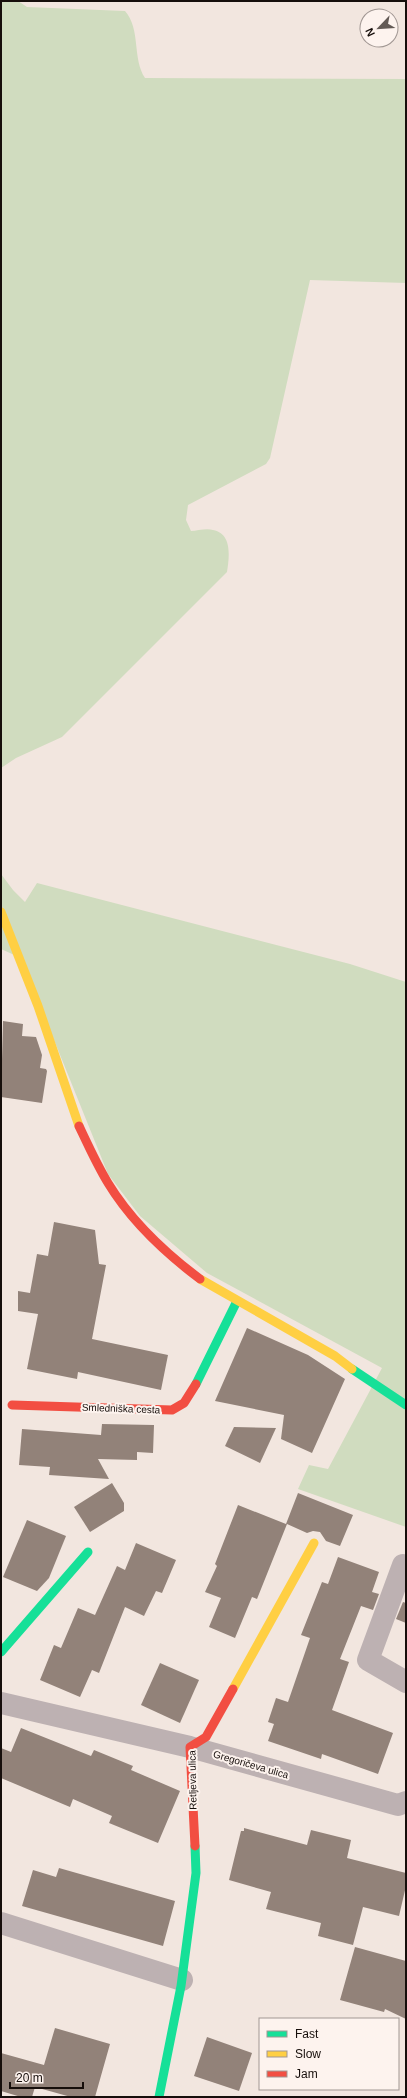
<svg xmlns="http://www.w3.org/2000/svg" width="407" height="2098" viewBox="0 0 407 2098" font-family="Arial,sans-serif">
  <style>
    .green { fill: #d0dcbf }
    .building { fill: #928279 }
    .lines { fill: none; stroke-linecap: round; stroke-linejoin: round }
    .street { stroke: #bdb1b2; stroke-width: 22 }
    .fast { stroke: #16e098; stroke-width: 9 }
    .slow { stroke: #ffcf43; stroke-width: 9 }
    .jam { stroke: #f24e42; stroke-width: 9 }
    .labels { text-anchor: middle; stroke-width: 4; stroke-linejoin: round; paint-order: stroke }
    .street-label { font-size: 10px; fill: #160e0b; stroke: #fdf3ee }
  </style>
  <rect width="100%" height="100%" fill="#f2e6df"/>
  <!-- green -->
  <g class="green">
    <path d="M1 1H18L27 7 125 11C141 29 132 58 145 78L406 79V283L310 280 270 458 266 464 188 505 186 520 191 531C197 531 206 528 213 530 233 534 229 558 227 572L62 737 16 758 1 768Z"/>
    <polygon points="1,874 13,890 25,902 37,883 350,964 406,982 406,1527 298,1489 309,1465 328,1469 382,1368 207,1273 140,1216 108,1174 21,958 1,949"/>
  </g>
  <!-- building -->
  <g class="building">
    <polygon points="3,1021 23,1024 22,1036 36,1037 42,1055 40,1068 46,1069 47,1071 42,1103 1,1097"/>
    <polygon points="54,1222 95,1230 99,1264 106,1265 92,1339 168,1355 161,1390 78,1372 77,1379 27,1369 38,1314 18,1311 18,1291 30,1293 37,1254 48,1256"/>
    <polygon points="247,1328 308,1355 345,1379 312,1453 281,1439 284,1415 215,1401"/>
    <polygon points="102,1424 154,1425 153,1453 137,1452 137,1460 98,1459 109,1479 49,1475 50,1467 19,1465 22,1429 101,1435"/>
    <polygon points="234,1427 276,1428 260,1463 225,1446"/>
    <polygon points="112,1483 124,1503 124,1511 90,1532 74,1507"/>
    <polygon points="298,1493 353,1515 340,1546 326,1541 320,1532 313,1531 307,1533 287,1524 257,1599 252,1597 235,1638 209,1627 221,1598 205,1592 217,1566 215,1564 238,1505 286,1524"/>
    <polygon points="27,1520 66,1536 49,1578 37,1591 3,1577"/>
    <polygon points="136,1543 176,1560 162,1593 156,1591 144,1616 125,1607 99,1673 92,1670 80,1697 40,1680 54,1645 61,1648 78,1608 95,1615 117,1566 125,1570"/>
    <polygon points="338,1557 379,1572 372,1592 379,1594 373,1610 361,1606 340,1659 349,1662 332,1710 393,1733 378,1774 322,1754 321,1759 268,1741 274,1724 268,1722 276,1698 288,1702 310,1638 301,1635 322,1582 328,1584"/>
    <polygon points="403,1602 406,1603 406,1623 396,1619"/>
    <polygon points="160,1663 199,1680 180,1723 141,1705"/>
    <polygon points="21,1728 91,1756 94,1750 133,1766 131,1770 180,1791 158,1843 109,1823 112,1816 73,1799 70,1807 1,1778 1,1748 11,1752"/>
    <polygon points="244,1828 307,1845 311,1830 351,1840 347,1858 406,1873 406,1886 399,1916 363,1907 353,1945 318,1936 321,1923 266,1909 271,1892 229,1880 241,1831 244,1831"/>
    <polygon points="59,1868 175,1901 163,1946 22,1906 33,1870 56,1877"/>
    <polygon points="355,1947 406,1961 406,2019 385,2009 384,2012 340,2000"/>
    <polygon points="55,2028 110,2044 95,2097 71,2097 35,2087 32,2097 21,2097 1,2091 1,2053 44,2065"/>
    <polygon points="207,2037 252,2053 239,2091 194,2076"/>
  </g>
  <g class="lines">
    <!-- street -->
    <g class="street">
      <polyline points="403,1565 368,1660 406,1682"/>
      <polyline points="1,1703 190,1747 398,1805 406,1802"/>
      <polyline points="1,1923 182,1980"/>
    </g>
    <!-- fast -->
    <g class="fast">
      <polyline points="352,1369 406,1405"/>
      <polyline points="196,1384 237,1301"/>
      <polyline points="1,1652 88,1552"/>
      <polyline points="159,2097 181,1986 196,1873 195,1846"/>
    </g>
    <!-- slow -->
    <g class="slow">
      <polyline points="1,912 38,1006 79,1126"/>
      <polyline points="200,1279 335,1356 352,1369"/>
      <polyline points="233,1689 314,1543"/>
    </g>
    <!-- jam -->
    <g class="jam">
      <path d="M79 1126C88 1145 97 1165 108 1183 131 1221 164 1252 200 1279"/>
      <polyline points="12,1405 172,1410 184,1403 196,1384"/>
      <polyline points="195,1846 190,1747 206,1737 233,1689"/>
    </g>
  </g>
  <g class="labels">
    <!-- street labels -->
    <g class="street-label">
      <text transform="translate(121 1408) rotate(2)" y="4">Smledniška cesta</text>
      <text transform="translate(251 1764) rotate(16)" y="4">Gregoričeva ulica</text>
      <text transform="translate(192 1780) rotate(-91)" y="4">Retljeva ulica</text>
    </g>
  </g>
  <!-- border -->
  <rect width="407" height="2098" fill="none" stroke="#160e0b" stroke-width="4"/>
  <!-- legend -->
  <rect x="259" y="2018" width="140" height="72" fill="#fdf3ee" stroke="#a19793"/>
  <rect x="267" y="2031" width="20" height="6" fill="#16e098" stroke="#a19793"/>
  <text x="295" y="2038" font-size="12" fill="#160e0b">Fast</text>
  <rect x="267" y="2051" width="20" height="6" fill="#ffcf43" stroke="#a19793"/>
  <text x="295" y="2058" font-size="12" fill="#160e0b">Slow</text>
  <rect x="267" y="2071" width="20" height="6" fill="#f24e42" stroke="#a19793"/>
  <text x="295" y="2078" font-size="12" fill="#160e0b">Jam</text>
  <!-- north arrow -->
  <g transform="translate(379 28) rotate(245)"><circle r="19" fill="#fdf3ee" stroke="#a19793"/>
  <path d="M0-3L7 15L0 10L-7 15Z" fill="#635a55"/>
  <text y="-6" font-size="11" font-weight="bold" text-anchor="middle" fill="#160e0b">N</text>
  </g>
  <!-- scale -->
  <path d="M10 2082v6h73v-6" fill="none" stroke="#160e0b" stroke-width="2"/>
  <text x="16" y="2082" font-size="12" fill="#160e0b" stroke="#fdf3ee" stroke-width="3" paint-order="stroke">20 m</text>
</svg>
